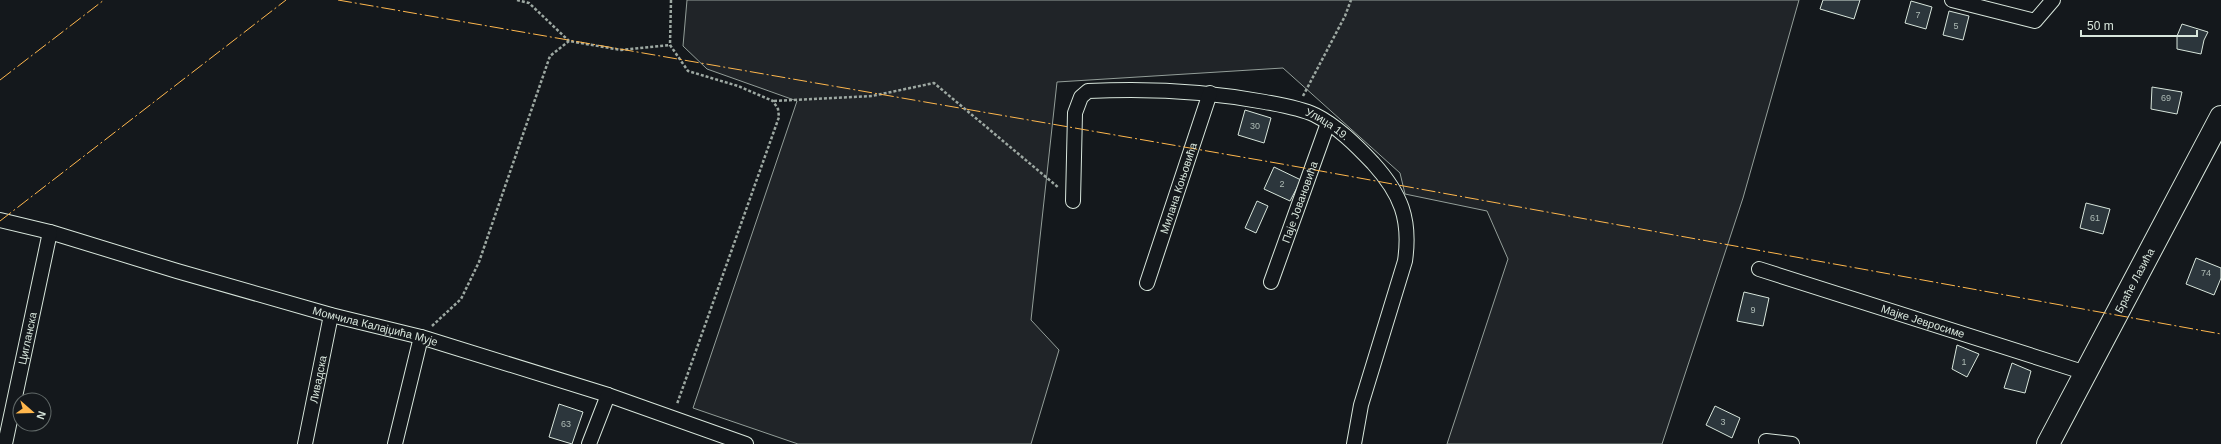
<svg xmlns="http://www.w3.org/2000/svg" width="2221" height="444" viewBox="0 0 2221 444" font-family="Helvetica,sans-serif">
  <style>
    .green { fill: #202428; stroke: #939e99 }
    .building { fill: #2c363c; stroke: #d8e6dc }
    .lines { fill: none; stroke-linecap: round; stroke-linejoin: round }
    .minor-casing { stroke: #d8e6dc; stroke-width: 16 }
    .primary-casing { stroke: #d8e6dc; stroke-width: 24 }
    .path { stroke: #9da8a2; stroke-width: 2.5; stroke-dasharray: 3 2; stroke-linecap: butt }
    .minor { stroke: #14181c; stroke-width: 14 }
    .primary { stroke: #14181c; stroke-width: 22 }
    .power { stroke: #ffb74d; stroke-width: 1; stroke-dasharray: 14 3 2 3; stroke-linecap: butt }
    .labels { text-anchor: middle; stroke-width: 3; stroke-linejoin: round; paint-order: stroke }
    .number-label { font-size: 9px; fill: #adbab4 }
    .street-label { font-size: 11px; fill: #d8e6dc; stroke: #14181c }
  </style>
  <rect width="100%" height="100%" fill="#14181c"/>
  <!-- green -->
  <polygon class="green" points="687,0 1799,0 1743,198 1662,444 1447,444 1508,259 1487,211 1405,194 1400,173 1283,68 1057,82 1031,320 1059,350 1031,444 798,444 693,408 797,101 707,69 683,46"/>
  <!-- building -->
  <g class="building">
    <polygon points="1823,0 1860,0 1854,19 1820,9"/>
    <polygon points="1911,1 1932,7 1926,29 1905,23"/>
    <polygon points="1949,11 1969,16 1963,40 1943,35"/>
    <polygon points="2182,24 2208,32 2204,40 2201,54 2177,49 2177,36"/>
    <polygon points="2152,87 2182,92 2177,114 2151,109"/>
    <polygon points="1245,110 1271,118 1264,143 1238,135"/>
    <polygon points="1274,167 1301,180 1290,201 1264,189"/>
    <polygon points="1257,201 1268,206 1256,233 1245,228"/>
    <polygon points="2086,203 2110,209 2103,234 2080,228"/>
    <polygon points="2196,258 2221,268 2221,278 2214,295 2186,284"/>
    <polygon points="1744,292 1769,298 1763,326 1737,321"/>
    <polygon points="1957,345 1979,354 1967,377 1952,369"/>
    <polygon points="2012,363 2031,371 2025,393 2004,388"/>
    <polygon points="559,404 583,412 572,444 549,437"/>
    <polygon points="1715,406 1740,418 1732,438 1706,425"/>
  </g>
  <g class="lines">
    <!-- minor casing -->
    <g class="minor-casing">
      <g id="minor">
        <polyline points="1952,0 2035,21 2053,0"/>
        <path id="s1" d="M1073 201 1075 113 1081 97 1088 91C1147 88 1207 91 1265 102 1281 105 1300 108 1315 115 1337 126 1356 145 1373 163 1401 194 1411 219 1405 261L1361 405 1354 444"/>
        <path id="s2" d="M0 220 50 232 177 271 331 315 421 337 608 395 746 444"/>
        <path id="s3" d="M1759 269 2086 373"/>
        <path id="s4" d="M1271 282 1328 123"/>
        <path id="s5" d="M1147 283 1210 93"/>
        <polyline points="1766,441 1792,444"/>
        <path id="s6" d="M5 444 50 232"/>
        <path id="s7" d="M305 444 331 315"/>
        <polyline points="395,444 421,337"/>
        <polyline points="589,444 608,395"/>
      </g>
    </g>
    <!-- primary casing -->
    <g class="primary-casing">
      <g id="primary">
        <path id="s8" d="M2048 444 2221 117"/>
      </g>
    </g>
    <!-- path -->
    <g class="path">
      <polyline points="517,0 529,3 569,41"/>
      <polyline points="671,0 670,45 688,71 738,86 773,101 778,109 779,117 677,404"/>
      <polyline points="1303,96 1345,16 1351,0"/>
      <polyline points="774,101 872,96 934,83 1059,188"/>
      <polyline points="432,326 461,299 479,262 550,56 569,41 621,50 670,45"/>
    </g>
    <!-- minor -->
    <use href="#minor" class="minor"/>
    <!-- primary -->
    <use href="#primary" class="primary"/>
    <!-- power -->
    <g class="power">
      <polyline points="338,0 1282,164 2221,334"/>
      <polyline points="0,80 104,0"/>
      <polyline points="0,221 286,0"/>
    </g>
  </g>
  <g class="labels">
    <!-- number labels -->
    <g class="number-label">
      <text x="1918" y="18">7</text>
      <text x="1956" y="29">5</text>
      <text x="2166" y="101">69</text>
      <text x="1255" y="129">30</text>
      <text x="1282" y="187">2</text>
      <text x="2095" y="221">61</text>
      <text x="2206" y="276">74</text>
      <text x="1753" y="313">9</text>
      <text x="1964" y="365">1</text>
      <text x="1723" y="425">3</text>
      <text x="566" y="427">63</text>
    </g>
    <!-- street labels -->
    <g class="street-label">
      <text dy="4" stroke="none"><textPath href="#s1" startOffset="359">Улица 19.</textPath></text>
      <text dy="4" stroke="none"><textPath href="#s5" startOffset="100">Милана Коњовића</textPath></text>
      <text dy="4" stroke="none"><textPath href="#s4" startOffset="85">Паје Јовановића</textPath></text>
      <text dy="4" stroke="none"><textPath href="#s8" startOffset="185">Браће Лазића</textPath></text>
      <text dy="4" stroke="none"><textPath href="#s3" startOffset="172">Мајке Јевросиме</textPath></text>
      <text dy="4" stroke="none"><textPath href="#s2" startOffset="390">Момчила Калајџића Мује</textPath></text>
      <text dy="4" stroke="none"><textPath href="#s6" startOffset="108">Цигланска</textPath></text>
      <text dy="4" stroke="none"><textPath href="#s7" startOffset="66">Ливадска</textPath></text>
    </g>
  </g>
  <!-- north arrow -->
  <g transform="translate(32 412) rotate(110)"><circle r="19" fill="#14181c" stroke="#626a69"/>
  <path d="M0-3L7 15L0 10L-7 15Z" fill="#ffb74d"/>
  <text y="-6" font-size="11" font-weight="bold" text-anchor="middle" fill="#d8e6dc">N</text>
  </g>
  <!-- scale -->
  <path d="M2081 30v6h116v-6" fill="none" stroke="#d8e6dc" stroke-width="2"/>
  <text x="2087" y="30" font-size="12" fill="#d8e6dc" stroke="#14181c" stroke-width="3" paint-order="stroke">50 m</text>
</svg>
